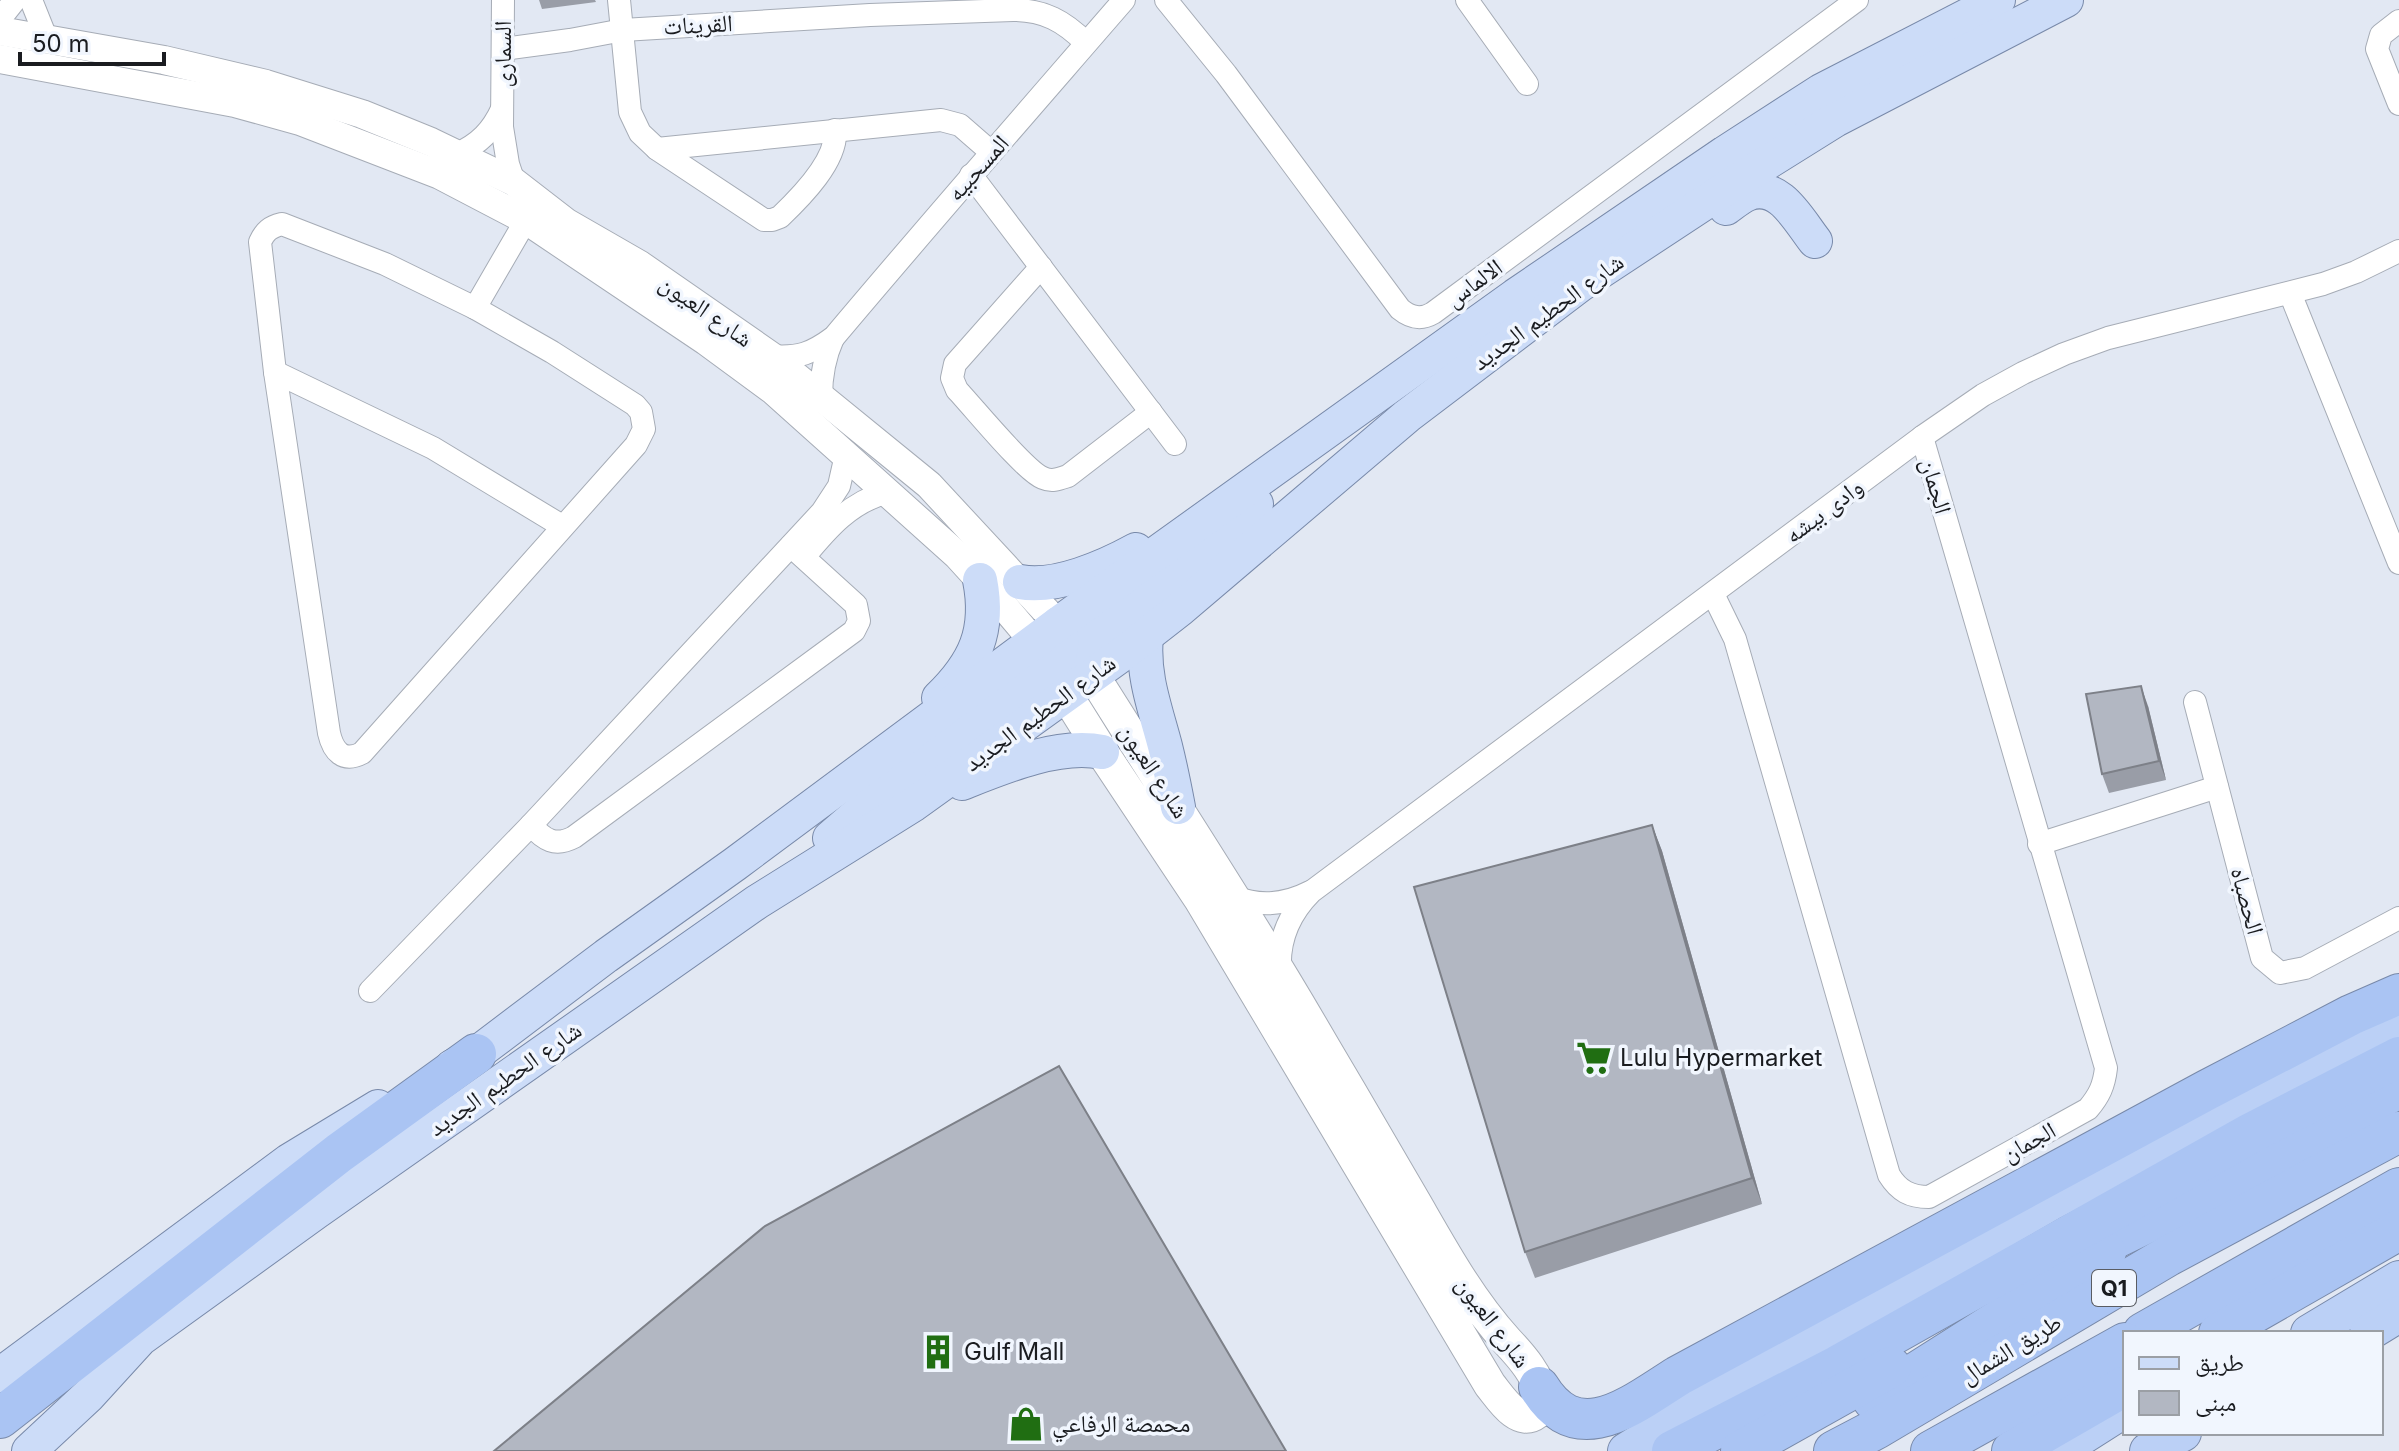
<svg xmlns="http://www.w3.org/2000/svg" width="2399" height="1451" viewBox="0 0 2399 1451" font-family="Inter,'Noto Naskh Arabic',sans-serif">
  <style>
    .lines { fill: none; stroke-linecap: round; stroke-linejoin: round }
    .minor-casing { stroke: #a6acb6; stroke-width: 24 }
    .tertiary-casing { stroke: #a6acb6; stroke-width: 30 }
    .secondary-casing { stroke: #a6acb6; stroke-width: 34 }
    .primary-casing { stroke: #7889a9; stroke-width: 36 }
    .trunk-casing { stroke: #7889a9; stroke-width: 38 }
    .motorway-casing { stroke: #7889a9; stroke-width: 42 }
    .minor { stroke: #fff; stroke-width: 22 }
    .tertiary { stroke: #fff; stroke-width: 28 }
    .secondary { stroke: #fff; stroke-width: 32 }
    .primary { stroke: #ccdcf8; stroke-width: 34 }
    .trunk { stroke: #bbd0f6; stroke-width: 36 }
    .motorway { stroke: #aac4f3; stroke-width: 40 }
    .wall { fill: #999da7 }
    .shaded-wall { fill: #7d8088 }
    .building { fill: #b2b7c2; stroke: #7d8088; stroke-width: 2 }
    .labels { text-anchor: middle; stroke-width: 7; stroke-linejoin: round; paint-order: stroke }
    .shield { fill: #f1f6fe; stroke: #5a5d63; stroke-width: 2 }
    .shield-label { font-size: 22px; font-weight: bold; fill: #1a1c20 }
    .street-label { font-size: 24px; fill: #1a1c20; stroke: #f1f6fe }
    .poi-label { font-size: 24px; fill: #1a1c20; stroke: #f1f6fe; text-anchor: start }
  </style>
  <rect width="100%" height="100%" fill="#e2e8f3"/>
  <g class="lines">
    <!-- minor casing -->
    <g class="minor-casing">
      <g id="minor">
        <polyline points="31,0 47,40"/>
        <polyline points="503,0 502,127 508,164 514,182"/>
        <path d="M619 0 630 112 640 133 657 149 764 220H772L780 217C801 197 838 160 835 130"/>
        <path d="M1166 0 1226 74 1400 309C1411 318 1421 320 1433 313L1857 0"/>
        <polyline points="1467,0 1527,84"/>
        <polyline points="0,19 15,0"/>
        <polyline points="2399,21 2381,35 2377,49 2399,104"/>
        <path d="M504 49 570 40 623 30 870 15 1013 10C1044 10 1064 21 1086 43"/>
        <polyline points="657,149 941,120 960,125 991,152"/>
        <path d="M457 154C479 144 492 131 502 109"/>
        <polyline points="971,175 1175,444"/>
        <path d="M282 224 385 264 475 308 552 352 635 405 641 412 644 429 636 445 362 753C343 763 333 751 329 733L275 372 260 242C265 231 270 227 282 224Z"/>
        <path d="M1041 267 955 364 952 378 957 390C974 408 1025 471 1043 478 1052 482 1059 479 1068 476L1151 412"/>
        <polyline points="2290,293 2399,563"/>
        <polyline points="475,308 526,220"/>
        <path d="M771 356C799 358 811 354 834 337 929 224 1027 112 1124 0"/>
        <polyline points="275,372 433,448 562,526"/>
        <path d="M821 397C821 375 824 358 833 338"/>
        <path d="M804 557C828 528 850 502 888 492"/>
        <path d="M1713 594 1735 639 1889 1175C1899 1191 1910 1197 1929 1197L2088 1109C2099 1096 2104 1086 2106 1068L1922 437"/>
        <polyline points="2195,702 2262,958 2280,973 2305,968 2399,918"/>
        <path d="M531 825C544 840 555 847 574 837L854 631 859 621 856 605 791 546"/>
        <polyline points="2039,844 2217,787"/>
        <path d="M1234 897C1260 907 1285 905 1310 892"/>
        <path d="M1280 971C1278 939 1289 914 1311 892L1922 437 1983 395 2023 373 2064 354 2108 338 2323 284 2356 272 2399 251"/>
        <polyline points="370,991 531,825 822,512 839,486 846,455"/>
      </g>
    </g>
    <!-- tertiary casing -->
    <g class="tertiary-casing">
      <g id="tertiary">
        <polyline points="0,31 164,60 266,84 362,114 431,142 514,182 567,223 640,265 771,356 821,397 929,485 1058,624"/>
        <polyline points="0,59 235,103 300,121 440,175 526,220 706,341 774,391 957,555 1007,610 1034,642"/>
      </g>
    </g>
    <!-- secondary casing -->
    <g class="secondary-casing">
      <path id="secondary" d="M1052 672 1102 752 1200 899 1490 1385C1500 1397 1518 1427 1536 1413 1541 1409 1543 1403 1542 1397 1539 1376 1521 1356 1507 1341 1470 1300 1444 1253 1417 1206 1386 1153 1356 1101 1325 1049 1247 914 1161 785 1079 653"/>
    </g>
    <!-- primary casing -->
    <g class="primary-casing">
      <g id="primary">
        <path d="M1726 208C1733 203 1740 197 1747 194 1779 180 1799 221 1815 241"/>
        <path d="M1020 582C1055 589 1105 567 1136 550"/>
        <path d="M1146 636C1142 675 1155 708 1165 746 1170 766 1174 786 1178 807"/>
        <polyline points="1066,679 1077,650 1082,643 1216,543 1235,527 1256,504"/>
        <path d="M939 698C975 663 990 631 980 580"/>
        <path d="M962 783C1002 767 1059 743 1102 752"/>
        <path d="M830 838 874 800 1051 670C1062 655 1064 642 1058 624"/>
        <polyline points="452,1067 476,1054 606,956 735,864 1058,624 1515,296 1725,153 1821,91 1998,0"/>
        <polyline points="0,1375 289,1161 378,1107"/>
        <polyline points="29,1451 88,1396 140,1339 316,1212 757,902 914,804 1121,655 1180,609 1407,416 1581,284 1739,180 1835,120 2066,0"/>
      </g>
    </g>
    <!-- trunk casing -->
    <g class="trunk-casing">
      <g id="trunk">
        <polyline points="2309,1333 2399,1279"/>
        <polyline points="2368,1333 2399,1314"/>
        <polyline points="1626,1451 1681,1417 2053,1201 2399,1019"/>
        <polyline points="2059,1451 2125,1409"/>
        <polyline points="2148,1451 2183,1433"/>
      </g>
    </g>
    <!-- motorway casing -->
    <g class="motorway-casing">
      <g id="motorway">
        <polyline points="2077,1257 2208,1193 2399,1088"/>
        <polyline points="2143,1333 2399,1188"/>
        <polyline points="2219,1333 2399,1230"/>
        <path d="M1539 1387C1578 1451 1633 1404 1678 1376L2207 1090 2351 1015 2399 994"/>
        <polyline points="1873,1400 2106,1252"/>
        <polyline points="0,1418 339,1153 476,1054"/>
        <polyline points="1672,1451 1837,1366 2251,1133 2399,1057"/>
        <polyline points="1741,1451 1891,1367"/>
        <polyline points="1834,1451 1876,1429 2168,1256 2399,1132"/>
        <polyline points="1931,1451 2125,1343"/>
        <polyline points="2012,1451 2125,1386"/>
      </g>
    </g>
    <!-- minor -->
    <use href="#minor" class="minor"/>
    <!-- tertiary -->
    <use href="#tertiary" class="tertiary"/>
    <!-- secondary -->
    <use href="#secondary" class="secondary"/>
    <!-- primary -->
    <use href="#primary" class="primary"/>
    <!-- trunk -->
    <use href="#trunk" class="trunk"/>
    <!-- motorway -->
    <use href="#motorway" class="motorway"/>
  </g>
  <!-- wall -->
  <g class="wall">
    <polygon points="539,0 595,0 596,2 542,9"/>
    <polygon points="2148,706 2166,780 2109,793 2102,774"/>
    <polygon points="1652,825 1662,851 1762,1204 1535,1278 1525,1252"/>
  </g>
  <!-- shaded-wall -->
  <g class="shaded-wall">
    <polygon points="2141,686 2148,706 2166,780 2159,761"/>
    <polygon points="1652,825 1662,851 1762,1204 1752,1178"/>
  </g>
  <!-- building -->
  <g class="building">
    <polygon points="2141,686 2159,761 2102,774 2086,694"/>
    <polygon points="1652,825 1752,1178 1525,1252 1414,887"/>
    <polygon points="1059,1066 1286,1451 494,1451 765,1226"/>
  </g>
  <!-- icons -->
  <defs>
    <g id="supermarket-bare" transform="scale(2.76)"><path d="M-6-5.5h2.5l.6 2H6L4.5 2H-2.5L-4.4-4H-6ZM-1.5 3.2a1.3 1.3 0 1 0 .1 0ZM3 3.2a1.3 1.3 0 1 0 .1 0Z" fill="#206e12" stroke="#f1f6fe" stroke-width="2.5" paint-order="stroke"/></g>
    <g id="building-bare" transform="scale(2.76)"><path d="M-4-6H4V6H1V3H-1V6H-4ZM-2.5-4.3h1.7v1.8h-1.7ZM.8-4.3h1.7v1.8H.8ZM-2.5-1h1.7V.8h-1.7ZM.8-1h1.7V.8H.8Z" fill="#206e12" stroke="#f1f6fe" stroke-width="2.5" paint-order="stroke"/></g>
    <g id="shop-bare" transform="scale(2.76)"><path d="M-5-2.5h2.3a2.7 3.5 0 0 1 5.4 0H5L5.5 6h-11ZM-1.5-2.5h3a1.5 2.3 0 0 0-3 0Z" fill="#206e12" stroke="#f1f6fe" stroke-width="2.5" paint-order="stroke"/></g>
  </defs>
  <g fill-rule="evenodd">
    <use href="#supermarket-bare" x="1594" y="1058"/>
    <use href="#building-bare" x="938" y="1352"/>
    <use href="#shop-bare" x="1026" y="1424"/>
  </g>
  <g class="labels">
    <!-- shield labels -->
    <rect class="shield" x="2092" y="1270" width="44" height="36" rx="6"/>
    <g class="shield-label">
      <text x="2114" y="1296">Q1</text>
    </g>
    <!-- street labels -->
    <g class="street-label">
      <text transform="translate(698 25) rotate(-3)" y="8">القرينات</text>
      <text transform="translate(503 54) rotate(-90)" y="8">السمارى</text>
      <text transform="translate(978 168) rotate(-48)" y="8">المسحبيه</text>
      <text transform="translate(1474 283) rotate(-36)" y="8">الالماس</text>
      <text transform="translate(706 311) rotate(35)" y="8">شارع العيون</text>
      <text transform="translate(1548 312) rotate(-36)" y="8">شارع الحطيم الجديد</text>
      <text transform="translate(1936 486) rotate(74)" y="8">الجمان</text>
      <text transform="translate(1824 511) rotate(-37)" y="8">وادى بيشه</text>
      <text transform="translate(1040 713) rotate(-36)" y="8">شارع الحطيم الجديد</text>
      <text transform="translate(1154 771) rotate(57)" y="8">شارع العيون</text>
      <text transform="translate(2247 901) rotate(75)" y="8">الحصباه</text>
      <text transform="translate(505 1079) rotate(-35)" y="8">شارع الحطيم الجديد</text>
      <text transform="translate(2029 1142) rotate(-29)" y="8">الجمان</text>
      <text transform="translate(1493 1322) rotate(53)" y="8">شارع العيون</text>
      <text transform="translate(2011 1349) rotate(-31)" y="8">طريق الشمال</text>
    </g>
    <!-- poi labels -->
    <g class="poi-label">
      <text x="1620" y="1066">Lulu Hypermarket</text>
      <text x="964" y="1360">Gulf Mall</text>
      <text x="1052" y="1432">محمصة الرفاعي</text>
    </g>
  </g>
  <!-- legend -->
  <rect x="2123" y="1331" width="260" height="104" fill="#f1f6fe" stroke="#9b9fa5" stroke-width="2"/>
  <rect x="2139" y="1357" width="40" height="12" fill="#ccdcf8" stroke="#9b9fa5" stroke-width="2"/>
  <text x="2195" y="1371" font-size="24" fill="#1a1c20">طريق</text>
  <rect x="2139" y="1391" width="40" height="24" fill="#b2b7c2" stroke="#9b9fa5" stroke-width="2"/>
  <text x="2195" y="1411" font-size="24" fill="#1a1c20">مبنى</text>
  <!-- scale -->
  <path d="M20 52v12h144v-12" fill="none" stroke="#1a1c20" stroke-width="4"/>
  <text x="32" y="52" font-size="24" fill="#1a1c20" stroke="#f1f6fe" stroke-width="6" paint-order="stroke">50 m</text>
</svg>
